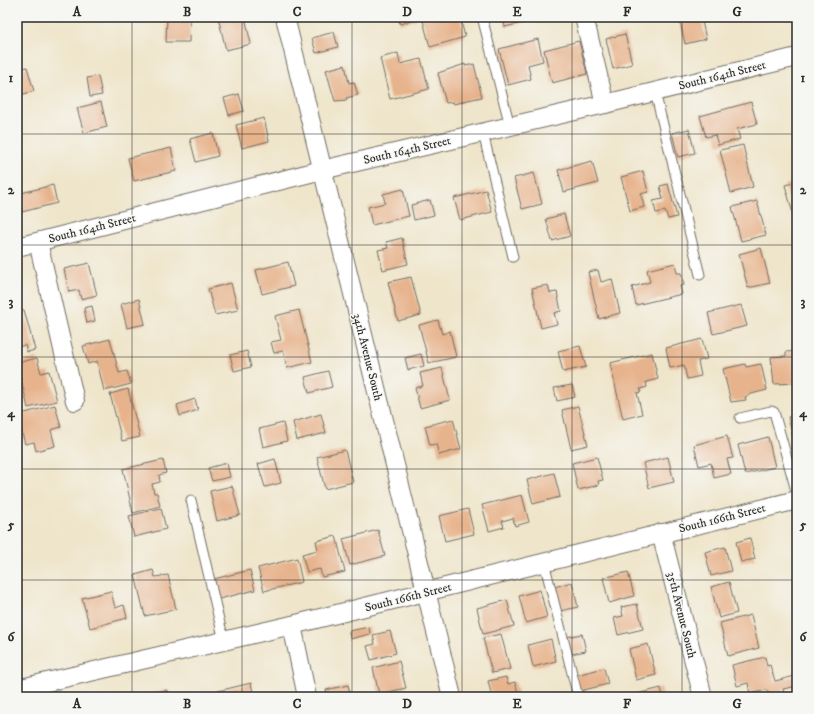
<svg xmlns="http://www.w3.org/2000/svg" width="814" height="714" viewBox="0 0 814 714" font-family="'IM FELL DW Pica',serif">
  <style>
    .building { fill: #e7b38c }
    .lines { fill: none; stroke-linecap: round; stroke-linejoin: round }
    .service-casing { stroke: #706c63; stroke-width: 11 }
    .minor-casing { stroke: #706c63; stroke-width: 20 }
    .service { stroke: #fff; stroke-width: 9 }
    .minor { stroke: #fff; stroke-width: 18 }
    .grid { fill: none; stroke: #2b2b2b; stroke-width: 1; stroke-opacity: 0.55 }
    .labels { text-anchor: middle; stroke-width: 3; stroke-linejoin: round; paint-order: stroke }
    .street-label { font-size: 12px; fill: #2b2b2b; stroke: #f6f6f2 }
    .neatline { fill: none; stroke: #2b2b2b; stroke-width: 1.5 }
    .grid-label { font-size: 13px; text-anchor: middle; font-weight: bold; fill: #2b2b2b }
  </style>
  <rect width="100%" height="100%" fill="#f6f6f2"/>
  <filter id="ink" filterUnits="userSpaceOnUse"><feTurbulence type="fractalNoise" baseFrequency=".025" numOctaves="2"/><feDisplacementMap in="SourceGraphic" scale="8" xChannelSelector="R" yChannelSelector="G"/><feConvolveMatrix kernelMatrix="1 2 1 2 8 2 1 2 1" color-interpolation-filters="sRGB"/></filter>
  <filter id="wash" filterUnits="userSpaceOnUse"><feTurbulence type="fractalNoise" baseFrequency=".012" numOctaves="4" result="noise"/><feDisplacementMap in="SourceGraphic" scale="16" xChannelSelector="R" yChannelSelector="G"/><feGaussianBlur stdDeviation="0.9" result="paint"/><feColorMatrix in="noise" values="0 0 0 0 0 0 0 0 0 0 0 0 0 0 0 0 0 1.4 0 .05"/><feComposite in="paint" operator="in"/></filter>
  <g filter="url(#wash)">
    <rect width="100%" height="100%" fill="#efe5ca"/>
    <g id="blocks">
      <!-- building -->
      <g class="building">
        <polygon points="167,17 190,17 189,42 166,42"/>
        <polygon points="218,17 245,17 251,44 226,50"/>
        <polygon points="398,17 416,17 416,20 400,24"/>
        <polygon points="422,17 460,17 465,37 430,47"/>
        <polygon points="503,17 533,17 534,20 505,27"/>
        <polygon points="679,17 701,17 706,39 685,44"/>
        <polygon points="334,32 338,47 316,53 312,38"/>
        <polygon points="625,34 632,64 613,69 606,39"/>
        <polygon points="538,39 543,61 528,65 531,79 508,85 499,49"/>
        <polygon points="579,41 587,74 552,83 544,50"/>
        <polygon points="398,53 400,64 421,59 429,89 390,99 380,58"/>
        <polygon points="465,64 465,66 474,64 482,97 463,101 463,102 454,104 453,102 446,103 438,73"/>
        <polygon points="345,65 349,83 354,82 358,95 346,98 347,100 335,101 326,70"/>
        <polygon points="27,67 34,91 17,96 17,70"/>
        <polygon points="98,76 102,95 90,97 87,78"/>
        <polygon points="239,94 244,111 229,115 224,98"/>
        <polygon points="101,102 107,127 84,133 77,108"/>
        <polygon points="751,102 757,124 737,129 740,139 718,145 715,135 706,137 700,116"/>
        <polygon points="264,118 269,141 242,148 236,125"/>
        <polygon points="689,129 695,153 678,157 672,133"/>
        <polygon points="213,133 218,156 196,162 190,139"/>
        <polygon points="743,145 753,187 731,193 720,150"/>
        <polygon points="171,148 176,171 134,181 128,158"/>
        <polygon points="592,161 598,183 564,192 558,170"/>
        <polygon points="643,171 648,192 641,194 644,207 630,211 621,177"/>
        <polygon points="534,173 542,204 522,209 514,178"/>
        <polygon points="797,182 797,221 795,221 785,185"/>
        <polygon points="668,184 677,217 668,219 665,211 656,213 653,201 663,199 660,186"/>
        <polygon points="53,185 57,203 22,212 17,194"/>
        <polygon points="403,189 409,216 372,225 368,207 385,203 383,194"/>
        <polygon points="486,190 492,212 460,220 454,198"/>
        <polygon points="430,200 434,215 414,220 411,205"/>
        <polygon points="757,201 766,235 741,241 732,207"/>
        <polygon points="564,214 570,236 552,241 546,219"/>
        <polygon points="402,238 408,264 383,270 378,250 388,248 386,242"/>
        <polygon points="761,248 770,283 748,288 739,254"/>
        <polygon points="288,262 294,286 262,294 256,270"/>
        <polygon points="89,263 97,295 81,299 79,290 69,292 64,269"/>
        <polygon points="675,263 677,273 681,273 684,285 680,286 682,294 636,305 632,287 650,282 647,270"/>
        <polygon points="598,270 601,282 612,279 620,313 599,319 588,272"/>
        <polygon points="411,277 421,315 398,321 388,282"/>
        <polygon points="231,283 238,310 215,315 208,289"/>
        <polygon points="548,285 550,293 557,292 561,311 554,313 557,324 541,328 532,288"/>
        <polygon points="139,299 145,324 127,328 121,304"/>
        <polygon points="741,305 747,326 713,334 708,313"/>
        <polygon points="92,306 95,321 87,323 84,308"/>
        <polygon points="24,310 35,350 27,352 25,345 17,347 17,311"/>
        <polygon points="299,310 312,362 287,368 283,351 274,353 271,342 281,340 275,316"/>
        <polygon points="438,320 442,334 450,331 456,357 429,363 419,325"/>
        <polygon points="110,339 119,373 127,371 131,384 104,391 97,361 88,364 83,346"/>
        <polygon points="702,339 707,359 698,361 701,376 687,379 684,365 670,368 666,348"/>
        <polygon points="580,346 586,367 563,372 558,351"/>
        <polygon points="247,351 251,367 234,371 230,355"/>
        <polygon points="797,351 797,383 774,384 771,357 786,356 786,352"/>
        <polygon points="652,353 658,379 646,382 647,387 640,389 641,392 637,393 642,414 623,419 610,363"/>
        <polygon points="421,354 424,366 408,370 405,358"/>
        <polygon points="37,358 41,373 49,371 57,401 28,408 17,363"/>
        <polygon points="745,364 746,367 761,364 767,390 751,394 745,397 746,400 731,402 723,369"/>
        <polygon points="442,368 450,400 420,408 415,388 423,386 420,373"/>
        <polygon points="328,371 332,387 309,393 305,377"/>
        <polygon points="572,385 575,397 557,401 554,388"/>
        <polygon points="128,389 140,437 122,441 110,394"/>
        <polygon points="195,399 198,410 180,416 177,405"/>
        <polygon points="55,405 61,427 51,430 55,446 36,451 34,442 25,444 17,415"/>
        <polygon points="578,406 588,445 571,449 562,410"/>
        <polygon points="321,414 326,433 297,440 293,422"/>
        <polygon points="797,415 797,445 795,446 788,417"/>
        <polygon points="453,419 461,449 439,455 436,444 430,445 425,426"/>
        <polygon points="283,423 287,441 263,447 259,429"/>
        <polygon points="727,436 733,458 727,459 731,474 714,478 711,463 699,466 694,445"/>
        <polygon points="768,437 775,467 745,474 738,445"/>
        <polygon points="345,450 353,482 325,489 317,457"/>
        <polygon points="597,457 603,480 598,481 599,485 578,490 572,463"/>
        <polygon points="668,457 674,482 649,488 643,463"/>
        <polygon points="275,459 281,483 265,487 258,464"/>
        <polygon points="163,460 166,473 159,475 160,482 152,484 154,493 157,493 160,506 133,513 123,469"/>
        <polygon points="227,463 230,477 212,481 208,468"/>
        <polygon points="554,473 560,497 533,504 527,480"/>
        <polygon points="232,486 240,515 217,521 210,491"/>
        <polygon points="522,495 529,522 515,526 513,518 502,521 504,527 489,531 482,505"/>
        <polygon points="161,508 166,529 134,537 129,516"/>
        <polygon points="468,509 474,534 445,541 439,516"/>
        <polygon points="378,530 385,556 350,565 343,539"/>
        <polygon points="336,536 345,572 322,577 320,569 307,572 302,554 318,550 316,541"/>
        <polygon points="750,538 755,559 741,562 736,542"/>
        <polygon points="725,547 731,571 711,576 705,552"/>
        <polygon points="297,558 302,582 264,591 258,568"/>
        <polygon points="153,570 155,577 168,575 176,609 145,616 135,575"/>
        <polygon points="250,570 255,590 219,599 214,579"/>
        <polygon points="628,572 634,596 609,603 603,578"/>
        <polygon points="572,582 578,607 560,611 554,587"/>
        <polygon points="729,582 737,613 719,618 711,587"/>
        <polygon points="540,590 547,617 526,623 519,596"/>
        <polygon points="111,591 115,608 124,605 127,618 90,628 82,598"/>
        <polygon points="507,600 514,626 483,634 477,608"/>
        <polygon points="637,604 643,629 618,635 614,618 623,616 621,607"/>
        <polygon points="751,615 759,648 728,656 720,623"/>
        <polygon points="369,627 370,634 350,639 349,631"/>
        <polygon points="390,631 396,653 371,660 367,646 375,644 373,635"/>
        <polygon points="501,634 510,669 492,673 483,638"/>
        <polygon points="582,634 586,651 571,654 566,637"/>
        <polygon points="551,639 556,661 533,667 528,645"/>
        <polygon points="648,644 656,675 636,680 629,649"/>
        <polygon points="765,657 767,666 770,665 775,681 795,676 797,686 783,689 785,697 769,697 767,690 750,694 748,683 737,686 732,665"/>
        <polygon points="399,661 406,688 379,694 373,668"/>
        <polygon points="604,668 608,684 580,691 576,675"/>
        <polygon points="506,677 508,684 515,682 519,697 492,697 488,681"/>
        <polygon points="251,683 254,697 215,697 214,692"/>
        <polygon points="348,685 351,697 328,697 326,690"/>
        <polygon points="661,688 663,697 637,697 637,694"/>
        <polygon points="167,690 168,697 138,697 138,696"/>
      </g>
    </g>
  </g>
  <g filter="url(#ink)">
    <use href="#blocks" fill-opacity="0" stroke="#706c63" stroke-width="1"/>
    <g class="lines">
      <!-- service casing -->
      <g class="service-casing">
        <g id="service">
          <polyline points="482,17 510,126"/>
          <polyline points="655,92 700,275"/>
          <polyline points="483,133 513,257"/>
          <polyline points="740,418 771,411 774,412 797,494"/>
          <polyline points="191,500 224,641"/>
          <polyline points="544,562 578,697"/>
        </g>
      </g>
      <!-- minor casing -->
      <g class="minor-casing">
        <g id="minor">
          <polyline points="285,17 452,697"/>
          <polyline points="584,17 605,104"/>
          <polyline points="38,242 75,401"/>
          <polyline points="17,247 322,170 605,104 797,57"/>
          <polyline points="661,533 703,697"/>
          <polyline points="292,625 307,697"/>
          <polyline points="17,689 292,625 797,500"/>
        </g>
      </g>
      <!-- service -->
      <use href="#service" class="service"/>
      <!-- minor -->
      <use href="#minor" class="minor"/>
    </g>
  </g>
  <!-- grid -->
  <path class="grid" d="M132 17V697M242 17V697M352 17V697M462 17V697M572 17V697M682 17V697M17 134H797M17 245H797M17 357H797M17 469H797M17 580H797"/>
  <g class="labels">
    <!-- street labels -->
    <g class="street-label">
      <text transform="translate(722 75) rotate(-14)" y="4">South 164th Street</text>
      <text transform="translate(407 150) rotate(-13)" y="4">South 164th Street</text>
      <text transform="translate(92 228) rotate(-14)" y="4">South 164th Street</text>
      <text transform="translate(368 357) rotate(76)" y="4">34th Avenue South</text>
      <text transform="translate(722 518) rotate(-14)" y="4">South 166th Street</text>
      <text transform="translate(408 597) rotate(-14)" y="4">South 166th Street</text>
      <text transform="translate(682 615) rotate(76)" y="4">35th Avenue South</text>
    </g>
  </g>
  <!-- margin -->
  <rect width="814" height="714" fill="none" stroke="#f6f6f2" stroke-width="44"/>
  <rect x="22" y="22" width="770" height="670" class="neatline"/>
  <g class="grid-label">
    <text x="77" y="16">A</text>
    <text x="187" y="16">B</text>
    <text x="297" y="16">C</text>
    <text x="407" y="16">D</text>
    <text x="517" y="16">E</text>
    <text x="627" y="16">F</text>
    <text x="737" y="16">G</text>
    <text x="11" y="82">1</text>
    <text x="803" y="82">1</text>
    <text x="11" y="194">2</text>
    <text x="803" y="194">2</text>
    <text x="11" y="306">3</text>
    <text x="803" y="306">3</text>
    <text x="11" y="417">4</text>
    <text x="803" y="417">4</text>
    <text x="11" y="529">5</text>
    <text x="803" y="529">5</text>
    <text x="11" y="641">6</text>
    <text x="803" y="641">6</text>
    <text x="77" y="708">A</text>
    <text x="187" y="708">B</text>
    <text x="297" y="708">C</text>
    <text x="407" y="708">D</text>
    <text x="517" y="708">E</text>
    <text x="627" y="708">F</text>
    <text x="737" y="708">G</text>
  </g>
</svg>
